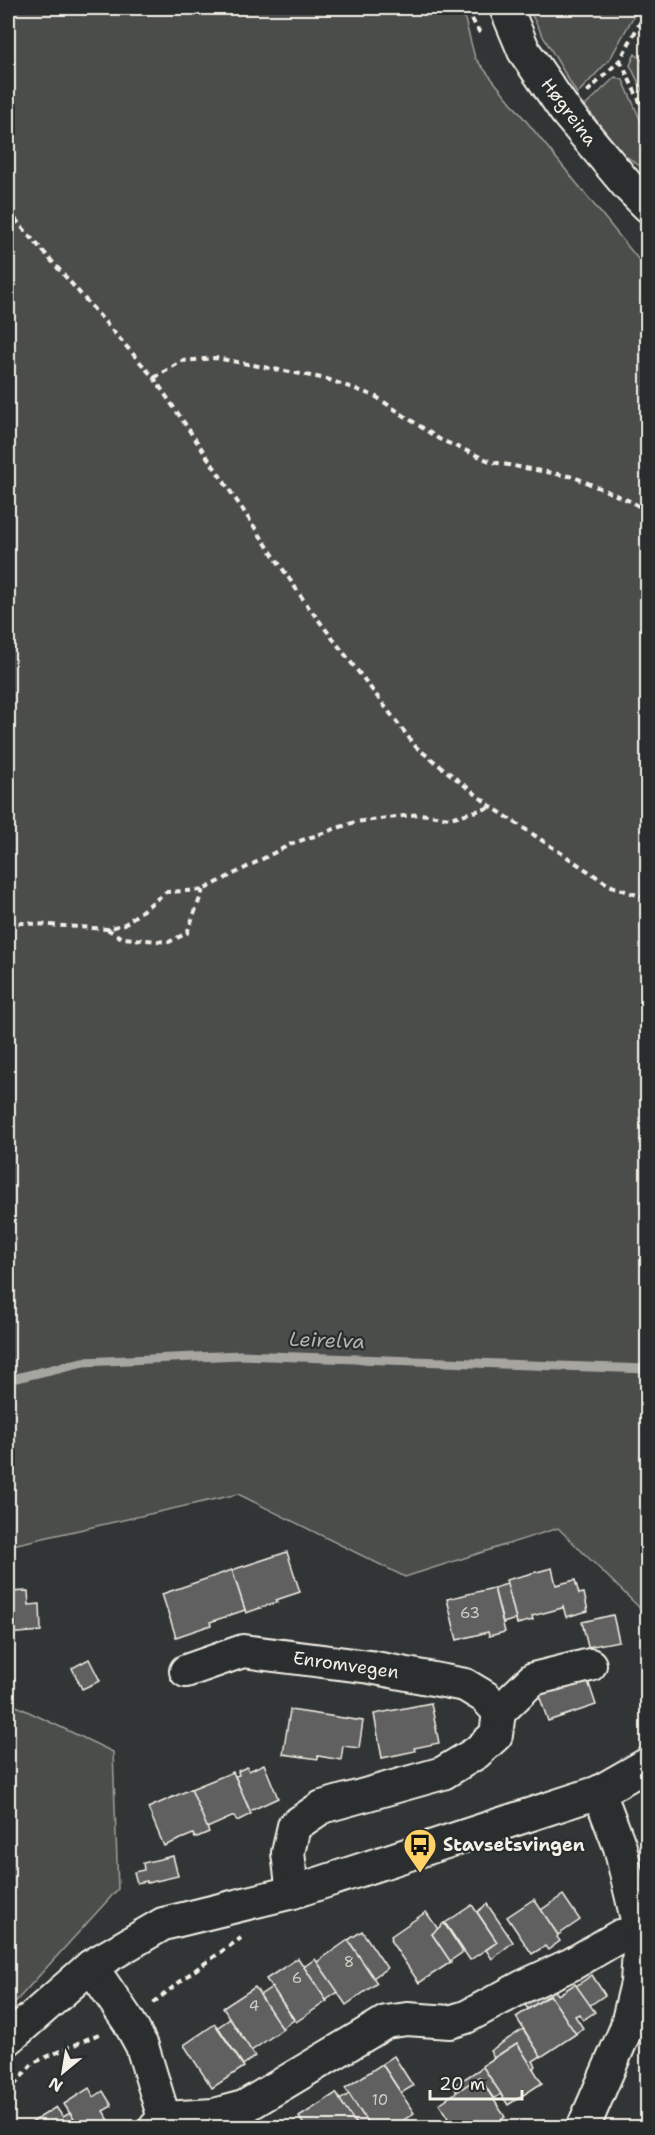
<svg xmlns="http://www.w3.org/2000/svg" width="655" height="2135" viewBox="0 0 655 2135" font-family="'Shantell Sans',sans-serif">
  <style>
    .green { fill: #4b4d4c; stroke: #a09f9a; stroke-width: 1.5 }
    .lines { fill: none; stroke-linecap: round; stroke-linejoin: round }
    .stream { stroke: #a6a5a0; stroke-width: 9 }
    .building { fill: #5f605f; stroke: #f4f1e8; stroke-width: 1.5 }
    .minor-casing { stroke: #f4f1e8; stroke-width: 36 }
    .path { stroke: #f4f1e8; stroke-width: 4; stroke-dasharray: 6 4.5; stroke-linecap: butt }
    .minor { stroke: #2a2d2e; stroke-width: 32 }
    .labels { text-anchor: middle; stroke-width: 4.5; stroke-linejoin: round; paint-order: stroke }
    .number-label { font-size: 15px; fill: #cfcdc6 }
    .street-label { font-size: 18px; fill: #f4f1e8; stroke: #2a2d2e }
    .poi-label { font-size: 18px; font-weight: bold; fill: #f4f1e8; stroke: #2a2d2e; text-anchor: start }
    .water-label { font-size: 20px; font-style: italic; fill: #b3b2ac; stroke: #2a2d2e }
  </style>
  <rect width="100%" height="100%" fill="#323535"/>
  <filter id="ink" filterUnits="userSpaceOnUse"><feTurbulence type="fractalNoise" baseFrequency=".0167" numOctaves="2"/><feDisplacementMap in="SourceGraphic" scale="12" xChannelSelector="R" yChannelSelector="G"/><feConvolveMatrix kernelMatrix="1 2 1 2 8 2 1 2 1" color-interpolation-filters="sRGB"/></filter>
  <g filter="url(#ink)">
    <!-- green -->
    <g class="green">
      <polygon points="8,8 462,8 475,58 647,270 647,1615 558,1528 405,1577 238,1494 8,1546"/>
      <polygon points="528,8 638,8 610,59 577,94 544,38"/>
      <polygon points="635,54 647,65 647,100 630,65"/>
      <polygon points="615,77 623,80 647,135 647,171 623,154 585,106"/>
      <polygon points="8,1702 113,1752 118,1889 8,2010"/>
    </g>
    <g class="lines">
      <!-- stream -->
      <polyline class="stream" points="8,1380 83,1362 240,1355 648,1369"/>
    </g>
    <!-- building -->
    <g class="building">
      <polygon points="287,1552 300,1592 276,1600 277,1602 246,1613 232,1570"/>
      <polygon points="552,1568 556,1585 575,1580 579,1594 584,1593 588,1611 566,1617 563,1606 562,1608 532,1616 533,1620 517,1624 506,1580"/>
      <polygon points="232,1570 245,1610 210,1622 211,1625 176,1637 162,1594"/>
      <polygon points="507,1584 516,1619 503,1623 494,1588"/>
      <polygon points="494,1588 505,1632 489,1636 488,1632 457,1640 447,1599"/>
      <polygon points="28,1591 29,1605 40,1604 41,1631 8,1634 8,1592"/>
      <polygon points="613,1615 619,1641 588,1647 582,1622"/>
      <polygon points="89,1659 100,1681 82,1689 72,1668"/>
      <polygon points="587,1678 596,1705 548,1721 539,1695"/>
      <polygon points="431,1703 439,1743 414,1748 415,1751 382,1758 374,1714"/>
      <polygon points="290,1710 363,1721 359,1748 343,1746 341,1760 318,1756 318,1759 283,1754"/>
      <polygon points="264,1764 278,1798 250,1811 235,1776 239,1775 238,1771 247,1767 249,1771"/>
      <polygon points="233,1772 251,1814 237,1821 234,1816 207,1828 191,1789"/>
      <polygon points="191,1789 209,1832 195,1838 193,1834 164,1846 148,1808"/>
      <polygon points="173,1856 178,1876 147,1883 147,1881 137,1883 134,1872 144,1870 143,1863"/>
      <polygon points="563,1895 580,1920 558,1935 541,1910"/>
      <polygon points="534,1899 558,1935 557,1937 560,1941 548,1950 545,1946 532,1954 507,1917"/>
      <polygon points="487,1904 513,1942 492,1959 486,1950 497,1942 477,1912"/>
      <polygon points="472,1905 497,1942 470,1960 445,1923"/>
      <polygon points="426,1912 438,1929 432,1934 451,1962 419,1983 390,1940 392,1939 391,1936"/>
      <polygon points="444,1923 463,1952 450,1961 432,1934"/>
      <polygon points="362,1931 387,1968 373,1978 348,1940"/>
      <polygon points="348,1940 377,1983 346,2005 317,1962"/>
      <polygon points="298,1958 327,2001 296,2022 266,1979"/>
      <polygon points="315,1959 338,1992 326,2000 304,1967"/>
      <polygon points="592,1975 605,1995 589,2006 576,1986"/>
      <polygon points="551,1984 558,1995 575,1984 595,2012 583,2020 579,2014 575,2016 583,2028 575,2034 550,1995 528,2009 523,2002"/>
      <polygon points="255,1987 283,2029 251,2051 223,2008"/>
      <polygon points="272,1987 294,2020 282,2028 260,1995"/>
      <polygon points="550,1995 576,2034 541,2057 516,2017"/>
      <polygon points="230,2019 255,2056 243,2065 218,2027"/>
      <polygon points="215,2024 244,2067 212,2088 184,2045"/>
      <polygon points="523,2029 541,2056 533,2061 536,2066 533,2069 517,2043 494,2058 490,2051"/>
      <polygon points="517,2043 542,2083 508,2105 482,2066"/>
      <polygon points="394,2056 413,2086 401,2093 382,2064"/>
      <polygon points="382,2064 414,2113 392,2128 371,2128 345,2088"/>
      <polygon points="483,2067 501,2094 494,2099 479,2077 457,2092 453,2086"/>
      <polygon points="479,2077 505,2117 489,2128 454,2128 439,2104"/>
      <polygon points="89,2088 94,2097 103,2091 112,2106 103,2111 112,2125 109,2128 79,2128 64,2104"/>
      <polygon points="336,2093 358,2128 306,2128 299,2117"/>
      <polygon points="349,2094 371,2128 362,2128 360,2126 358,2127 340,2100"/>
      <polygon points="56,2107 63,2117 70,2113 79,2127 34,2128 31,2123"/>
    </g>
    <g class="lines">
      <!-- minor casing -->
      <g class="minor-casing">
        <g id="minor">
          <polyline points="506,8 524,51 566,112 628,186 648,206"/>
          <polyline points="186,1671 243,1651 370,1667 465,1685 485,1697 499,1712 496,1735 476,1753 443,1773 322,1807 294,1826 288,1853 293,1892"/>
          <polyline points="499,1712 533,1679 590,1665"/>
          <polyline points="91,1966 129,2022 142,2046 164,2118 163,2128"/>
          <polyline points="8,2039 91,1966 163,1924 293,1892 599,1792 648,1764"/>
          <polyline points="155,2128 164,2118 214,2115 244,2107 386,2022 407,2019 450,2022 466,2017 522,1987 572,1964 620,1936 648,1931"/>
          <polyline points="583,2128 626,2029 637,1983 640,1932 620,1847 599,1792"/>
        </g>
      </g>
      <!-- path -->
      <g class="path">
        <polyline points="472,19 480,33"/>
        <polyline points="620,60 648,119"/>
        <polyline points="587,92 620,60 648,8"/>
        <polyline points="8,211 154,378 307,605 416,747 492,807 609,885 648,899"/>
        <polyline points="154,378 182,361 216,358 327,379 375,396 439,439 492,462 574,477 632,502 648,512"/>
        <polyline points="8,922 107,929 125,924 166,892 203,890 291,844 355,822 420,814 450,818 492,807"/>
        <polyline points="107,929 122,938 169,942 187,933 203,890"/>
        <polyline points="153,2003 191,1973 241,1938"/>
        <polyline points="8,2093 33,2063 101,2033"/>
      </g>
      <!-- minor -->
      <use href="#minor" class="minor"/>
    </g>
  </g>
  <!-- icons -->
  <defs>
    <g id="bus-pin" transform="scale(1.725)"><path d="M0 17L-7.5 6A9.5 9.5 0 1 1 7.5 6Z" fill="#ffd166" stroke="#2a2d2e"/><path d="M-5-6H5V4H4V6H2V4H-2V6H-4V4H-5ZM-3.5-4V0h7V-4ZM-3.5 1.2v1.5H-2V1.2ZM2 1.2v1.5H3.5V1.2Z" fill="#111"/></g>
  </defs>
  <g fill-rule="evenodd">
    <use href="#bus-pin" x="420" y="1845"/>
  </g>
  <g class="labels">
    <!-- number labels -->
    <g class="number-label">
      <text x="470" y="1618">63</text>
      <text x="349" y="1967">8</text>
      <text x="297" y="1983">6</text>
      <text x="254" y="2011">4</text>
      <text x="380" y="2105">10</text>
    </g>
    <!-- street labels -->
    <g class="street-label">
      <text transform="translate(569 112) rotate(53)" y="6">Høgreina</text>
      <text transform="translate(346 1665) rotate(8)" y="6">Enromvegen</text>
    </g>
    <!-- poi labels -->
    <g class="poi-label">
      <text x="443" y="1851">Stavsetsvingen</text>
    </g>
    <!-- water labels -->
    <g class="water-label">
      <text transform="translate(327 1340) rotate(2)" y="7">Leirelva</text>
    </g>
  </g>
  <!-- margin -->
  <rect width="655" height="2135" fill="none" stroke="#2a2d2e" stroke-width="30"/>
  <rect x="15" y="15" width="625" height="2105" fill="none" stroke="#f4f1e8" stroke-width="2" filter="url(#ink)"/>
  <!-- north arrow -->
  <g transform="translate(63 2072) rotate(210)" stroke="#2a2d2e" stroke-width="4.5" paint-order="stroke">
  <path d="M0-4.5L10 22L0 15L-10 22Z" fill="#f4f1e8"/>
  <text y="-9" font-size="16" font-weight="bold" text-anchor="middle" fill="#f4f1e8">N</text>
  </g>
  <!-- scale -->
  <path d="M430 2090v9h92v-9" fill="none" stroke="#f4f1e8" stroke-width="3"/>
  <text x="439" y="2090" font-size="18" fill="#f4f1e8" stroke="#2a2d2e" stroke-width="4.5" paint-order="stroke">20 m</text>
</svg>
